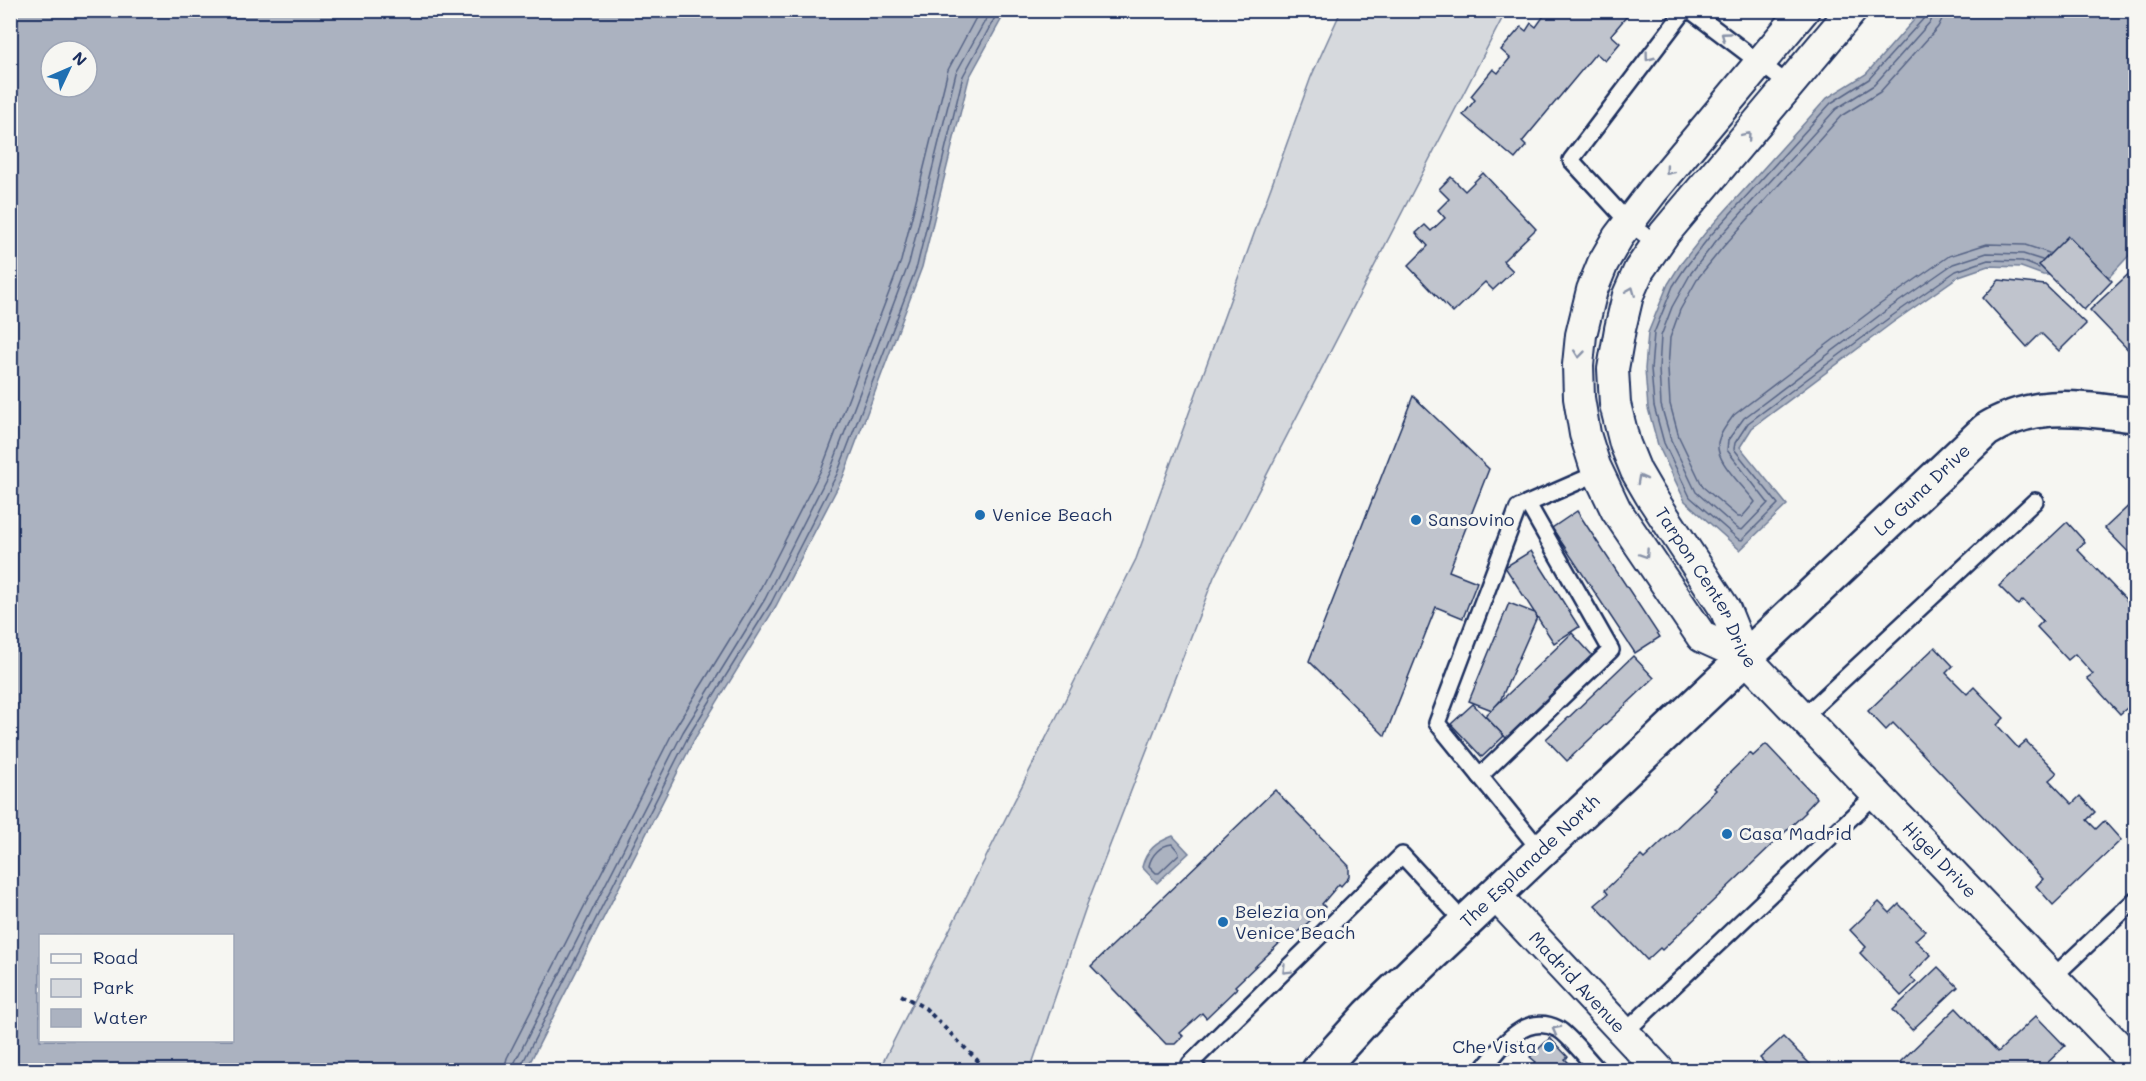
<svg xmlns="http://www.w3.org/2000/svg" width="2146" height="1081" viewBox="0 0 2146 1081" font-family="Mali,sans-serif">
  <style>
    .green { fill: #d6d9dd; stroke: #78849e; stroke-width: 1.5 }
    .water { fill: #abb2c0; stroke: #717e99; stroke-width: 1.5; fill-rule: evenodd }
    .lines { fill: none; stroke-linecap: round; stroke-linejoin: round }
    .shore { stroke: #556385; stroke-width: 1.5 }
    .building { fill: #c0c4cd; stroke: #1b2f5e; stroke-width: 1.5 }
    .lane-casing { stroke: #1b2f5e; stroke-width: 20 }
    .street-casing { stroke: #1b2f5e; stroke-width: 34 }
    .secondary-casing { stroke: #1b2f5e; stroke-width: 38 }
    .path { stroke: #1b2f5e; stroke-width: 4; stroke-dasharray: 4.5 4.5; stroke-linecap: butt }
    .lane { stroke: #f6f6f2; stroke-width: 15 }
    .street { stroke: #f6f6f2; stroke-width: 30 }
    .secondary { stroke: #f6f6f2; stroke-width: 33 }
    .oneway { stroke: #8892a8 }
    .poi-dot { fill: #1f6fb2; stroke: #f6f6f2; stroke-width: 2 }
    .labels { text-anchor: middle; stroke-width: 6; stroke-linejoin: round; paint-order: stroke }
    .street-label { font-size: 18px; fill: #1b2f5e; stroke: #f6f6f2 }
    .poi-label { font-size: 18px; fill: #1b2f5e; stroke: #f6f6f2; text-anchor: start }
  </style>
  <rect width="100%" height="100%" fill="#f6f6f2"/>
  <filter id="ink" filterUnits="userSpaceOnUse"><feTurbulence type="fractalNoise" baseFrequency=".0167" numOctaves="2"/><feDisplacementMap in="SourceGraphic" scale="12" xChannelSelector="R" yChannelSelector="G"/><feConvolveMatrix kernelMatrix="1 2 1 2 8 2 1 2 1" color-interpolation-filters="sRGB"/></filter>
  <g filter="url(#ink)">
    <!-- green -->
    <polygon class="green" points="1341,11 1506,11 1214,577 1086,907 1030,1070 879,1070 1136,559 1311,77"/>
    <!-- water -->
    <g class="water">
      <path d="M10 11H1006L969 78 922 267 843 477 776 606 695 738 526 1070H11ZM51 51H87V87H51ZM40 936H232V1040H40Z"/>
      <polygon points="1922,11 2135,11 2135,249 2110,276 2043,275 2021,267 1988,266 1959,276 1892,323 1752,428 1740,447 1787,505 1740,550 1685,501 1658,445 1648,408 1645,369 1648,333 1668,284 1680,265 1706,232 1827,98 1866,74"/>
      <path d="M1173 836 1189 853 1157 883 1142 867C1146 850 1157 842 1173 836Z"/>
    </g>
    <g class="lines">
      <!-- shore -->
      <g class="shore">
        <polyline points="1926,10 1925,17 1869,79 1831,103 1710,236 1685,268 1673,286 1654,333 1651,369 1654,406 1664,443 1690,497 1738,539 1742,540 1778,504 1734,449 1735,443 1748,423 1889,318 1956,271 1988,260 2022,261 2039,268"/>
        <polyline points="1934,10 1931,21 1874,85 1836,109 1716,241 1691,273 1672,307 1661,336 1659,369 1661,405 1671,440 1696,492 1738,529 1742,530 1768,503 1727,450 1728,440 1744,418 1884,312 1953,264 1987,253 2023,254 2042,260"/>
        <path d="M1943 10 1942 19 1938 27 1880 92 1841 116 1723 247 1698 278 1680 310 1670 338 1668 369 1670 404 1679 437 1703 487 1738 517H1742L1755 502C1744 486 1711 459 1719 439 1722 430 1729 422 1734 415L1879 305 1949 256 1987 244 2025 245 2049 253"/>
        <path d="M1172 844 1178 851 1179 854 1159 873H1156L1149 866C1151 855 1161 845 1172 844Z"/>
        <polyline points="504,1070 507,1058 675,728 757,595 822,468 901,261 948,70 980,10"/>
        <polyline points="513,1070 515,1062 683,732 765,599 830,471 909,263 956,73 991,10"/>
        <polyline points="521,1070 521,1066 689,735 771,603 837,474 917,266 963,76 999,10"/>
      </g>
    </g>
    <!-- building -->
    <g class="building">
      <polygon points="1548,10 1632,10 1611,35 1620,43 1605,61 1596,53 1522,142 1526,146 1515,159 1463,115 1475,100 1471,96 1493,69 1498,73 1510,58 1501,50 1521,27 1526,31 1531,23 1536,27"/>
      <polygon points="1483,173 1536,229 1503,261 1513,271 1493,290 1485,282 1453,313 1408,266 1428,246 1416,233 1425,225 1431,231 1445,218 1438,210 1449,199 1439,189 1451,177 1465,191"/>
      <polygon points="2068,236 2112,281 2084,310 2039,265"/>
      <polygon points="2136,267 2136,358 2090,310"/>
      <polygon points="1999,280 2045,285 2086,324 2059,351 2041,333 2027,347 1983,298"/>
      <polygon points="1413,396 1489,469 1449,571 1477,582 1463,618 1436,607 1385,736 1309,661"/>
      <polygon points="2136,499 2136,560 2105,528"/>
      <polygon points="1577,511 1660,637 1635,653 1552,528"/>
      <polygon points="2067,522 2085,542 2077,549 2136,610 2136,717 2127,708 2120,714 2087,678 2093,674 2075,654 2068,660 2037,627 2043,621 2023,600 2018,605 1999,586"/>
      <polygon points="1531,551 1579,627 1554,643 1505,567"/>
      <polygon points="1509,603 1535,613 1537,617 1500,701 1492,710 1469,701"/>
      <polygon points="1572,633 1592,655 1506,738 1485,716"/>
      <polygon points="1935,647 1953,666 1946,673 1967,694 1974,687 2004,718 1997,725 2018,748 2026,741 2057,773 2049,780 2072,804 2080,796 2095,812 2087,820 2096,829 2104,821 2121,840 2053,905 2036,886 2043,879 1893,723 1886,730 1868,711"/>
      <polygon points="1633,656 1654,678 1567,761 1546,739"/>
      <polygon points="1473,704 1504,736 1482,757 1451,724"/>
      <polygon points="1766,744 1817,798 1805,811 1806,812 1662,950 1660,948 1647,960 1595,905 1608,894 1605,890 1641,856 1644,859 1716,790 1714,788 1750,753 1753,756"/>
      <polygon points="1275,790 1349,866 1349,877 1341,886 1339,884 1322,904 1325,907 1289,940 1286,937 1235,986 1237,988 1206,1018 1202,1013 1180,1033 1183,1036 1175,1044 1166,1044 1091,966"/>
      <polygon points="1879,902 1890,913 1899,904 1925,931 1915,940 1931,955 1910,976 1916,982 1901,996 1860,953 1866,947 1850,930"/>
      <polygon points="1938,967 1958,987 1912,1030 1893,1010"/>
      <polygon points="1956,1008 1998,1052 2036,1016 2065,1046 2040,1070 1908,1070 1900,1062"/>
      <polygon points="1783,1037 1816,1070 1769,1070 1771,1069 1760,1058"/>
      <polygon points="1550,1038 1568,1057 1565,1059 1576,1070 1527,1070 1536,1062 1530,1057"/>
    </g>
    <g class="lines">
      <!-- lane casing -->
      <g class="lane-casing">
        <g id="lane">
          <polyline points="1690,10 1789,85"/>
          <polyline points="1657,244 1628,222 1571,160 1685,10"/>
          <polyline points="1803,717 2035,501"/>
          <polyline points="1480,776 1611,650 1528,504"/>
          <polyline points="1540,850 1437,723 1518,508 1598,473"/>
          <polyline points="2052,978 2136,899"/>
          <polyline points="1624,1033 1876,794"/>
          <polyline points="1198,1070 1190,1064 1402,855 1465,923"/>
          <path d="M1483 1070C1501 1046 1525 1012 1558 1029 1568 1034 1589 1061 1598 1070"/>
        </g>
      </g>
      <!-- street casing -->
      <g class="street-casing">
        <g id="street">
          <path id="s1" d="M1852 10 1664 234 1639 270 1628 295 1620 329 1613 369 1615 404 1625 444 1636 471 1650 495 1725 609 1744 656 2136 1065"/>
          <polyline points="1744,656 1702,637 1616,510 1595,466 1585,434 1579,398 1578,365 1581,335 1592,290 1603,263 1618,237 1653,191 1804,10"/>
          <path id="s2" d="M1495 895 1659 1070"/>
        </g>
      </g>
      <!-- secondary casing -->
      <g class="secondary-casing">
        <g id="secondary">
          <path id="s3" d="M1319 1070 1369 1015 1430 956 1986 430C2035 399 2082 409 2136 415"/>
        </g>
      </g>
      <!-- path -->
      <polyline class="path" points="901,995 925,1008 987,1070"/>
      <!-- lane -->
      <use href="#lane" class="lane"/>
      <!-- street -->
      <use href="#street" class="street"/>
      <!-- secondary -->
      <use href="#secondary" class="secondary"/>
    </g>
    <!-- one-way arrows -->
    <defs><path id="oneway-chevron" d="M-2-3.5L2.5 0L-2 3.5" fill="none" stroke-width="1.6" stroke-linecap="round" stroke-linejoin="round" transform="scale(1.5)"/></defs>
    <g class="oneway">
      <use href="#oneway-chevron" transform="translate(1725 36) rotate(-144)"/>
      <use href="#oneway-chevron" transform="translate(1649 57) rotate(127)"/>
      <use href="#oneway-chevron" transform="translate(1747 136) rotate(-50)"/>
      <use href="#oneway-chevron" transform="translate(1669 171) rotate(130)"/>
      <use href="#oneway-chevron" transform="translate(1631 291) rotate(-68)"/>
      <use href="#oneway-chevron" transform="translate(1579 354) rotate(96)"/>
      <use href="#oneway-chevron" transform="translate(1641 479) rotate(-118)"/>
      <use href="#oneway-chevron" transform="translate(1645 554) rotate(56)"/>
      <use href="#oneway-chevron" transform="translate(1286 970) rotate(135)"/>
      <use href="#oneway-chevron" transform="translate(1556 1030) rotate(-152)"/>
    </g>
  </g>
  <!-- markers -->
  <g class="poi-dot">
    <circle cx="980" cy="515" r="6"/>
    <circle cx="1416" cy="520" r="6"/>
    <circle cx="1727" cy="834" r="6"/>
    <circle cx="1223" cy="922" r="6"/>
    <circle cx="1549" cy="1047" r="6"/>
  </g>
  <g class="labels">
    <!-- street labels -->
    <g class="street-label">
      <text dy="6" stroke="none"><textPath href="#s3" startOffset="837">La Guna Drive</textPath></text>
      <text dy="6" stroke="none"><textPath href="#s1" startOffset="681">Tarpon Center Drive</textPath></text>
      <text dy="6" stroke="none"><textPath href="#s3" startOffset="297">The Esplanade North</textPath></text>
      <text dy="6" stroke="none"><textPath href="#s1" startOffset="1042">Higel Drive</textPath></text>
      <text dy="6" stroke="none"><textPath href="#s2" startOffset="120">Madrid Avenue</textPath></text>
    </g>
    <!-- poi labels -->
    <g class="poi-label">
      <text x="992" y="521">Venice Beach</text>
      <text x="1428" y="526">Sansovino</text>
      <text x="1739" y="840">Casa Madrid</text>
      <text x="1235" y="918">Belezia on<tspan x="1235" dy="21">Venice Beach</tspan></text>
      <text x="1537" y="1053" text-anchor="end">Che Vista</text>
    </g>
  </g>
  <!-- margin -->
  <rect width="2146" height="1081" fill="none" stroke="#f6f6f2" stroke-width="36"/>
  <rect x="18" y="18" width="2110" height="1045" fill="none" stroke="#1b2f5e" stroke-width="2" filter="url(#ink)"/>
  <!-- legend -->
  <rect x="39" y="934" width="195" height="108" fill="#f6f6f2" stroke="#9ea6b7" stroke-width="1.5"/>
  <rect x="51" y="954" width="30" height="9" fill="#f6f6f2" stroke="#9ea6b7" stroke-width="1.5"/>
  <text x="93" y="964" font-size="18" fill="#1b2f5e">Road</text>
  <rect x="51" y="979" width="30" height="18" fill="#d6d9dd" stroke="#9ea6b7" stroke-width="1.5"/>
  <text x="93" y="994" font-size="18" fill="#1b2f5e">Park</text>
  <rect x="51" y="1009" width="30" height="18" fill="#abb2c0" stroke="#9ea6b7" stroke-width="1.5"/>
  <text x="93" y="1024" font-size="18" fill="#1b2f5e">Water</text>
  <!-- north arrow -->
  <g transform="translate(69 69) rotate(46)"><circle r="28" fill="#f6f6f2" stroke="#9ea6b7" stroke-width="1.5"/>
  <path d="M0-4.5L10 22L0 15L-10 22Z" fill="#1f6fb2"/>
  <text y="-9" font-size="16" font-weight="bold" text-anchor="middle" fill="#1b2f5e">N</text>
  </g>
</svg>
